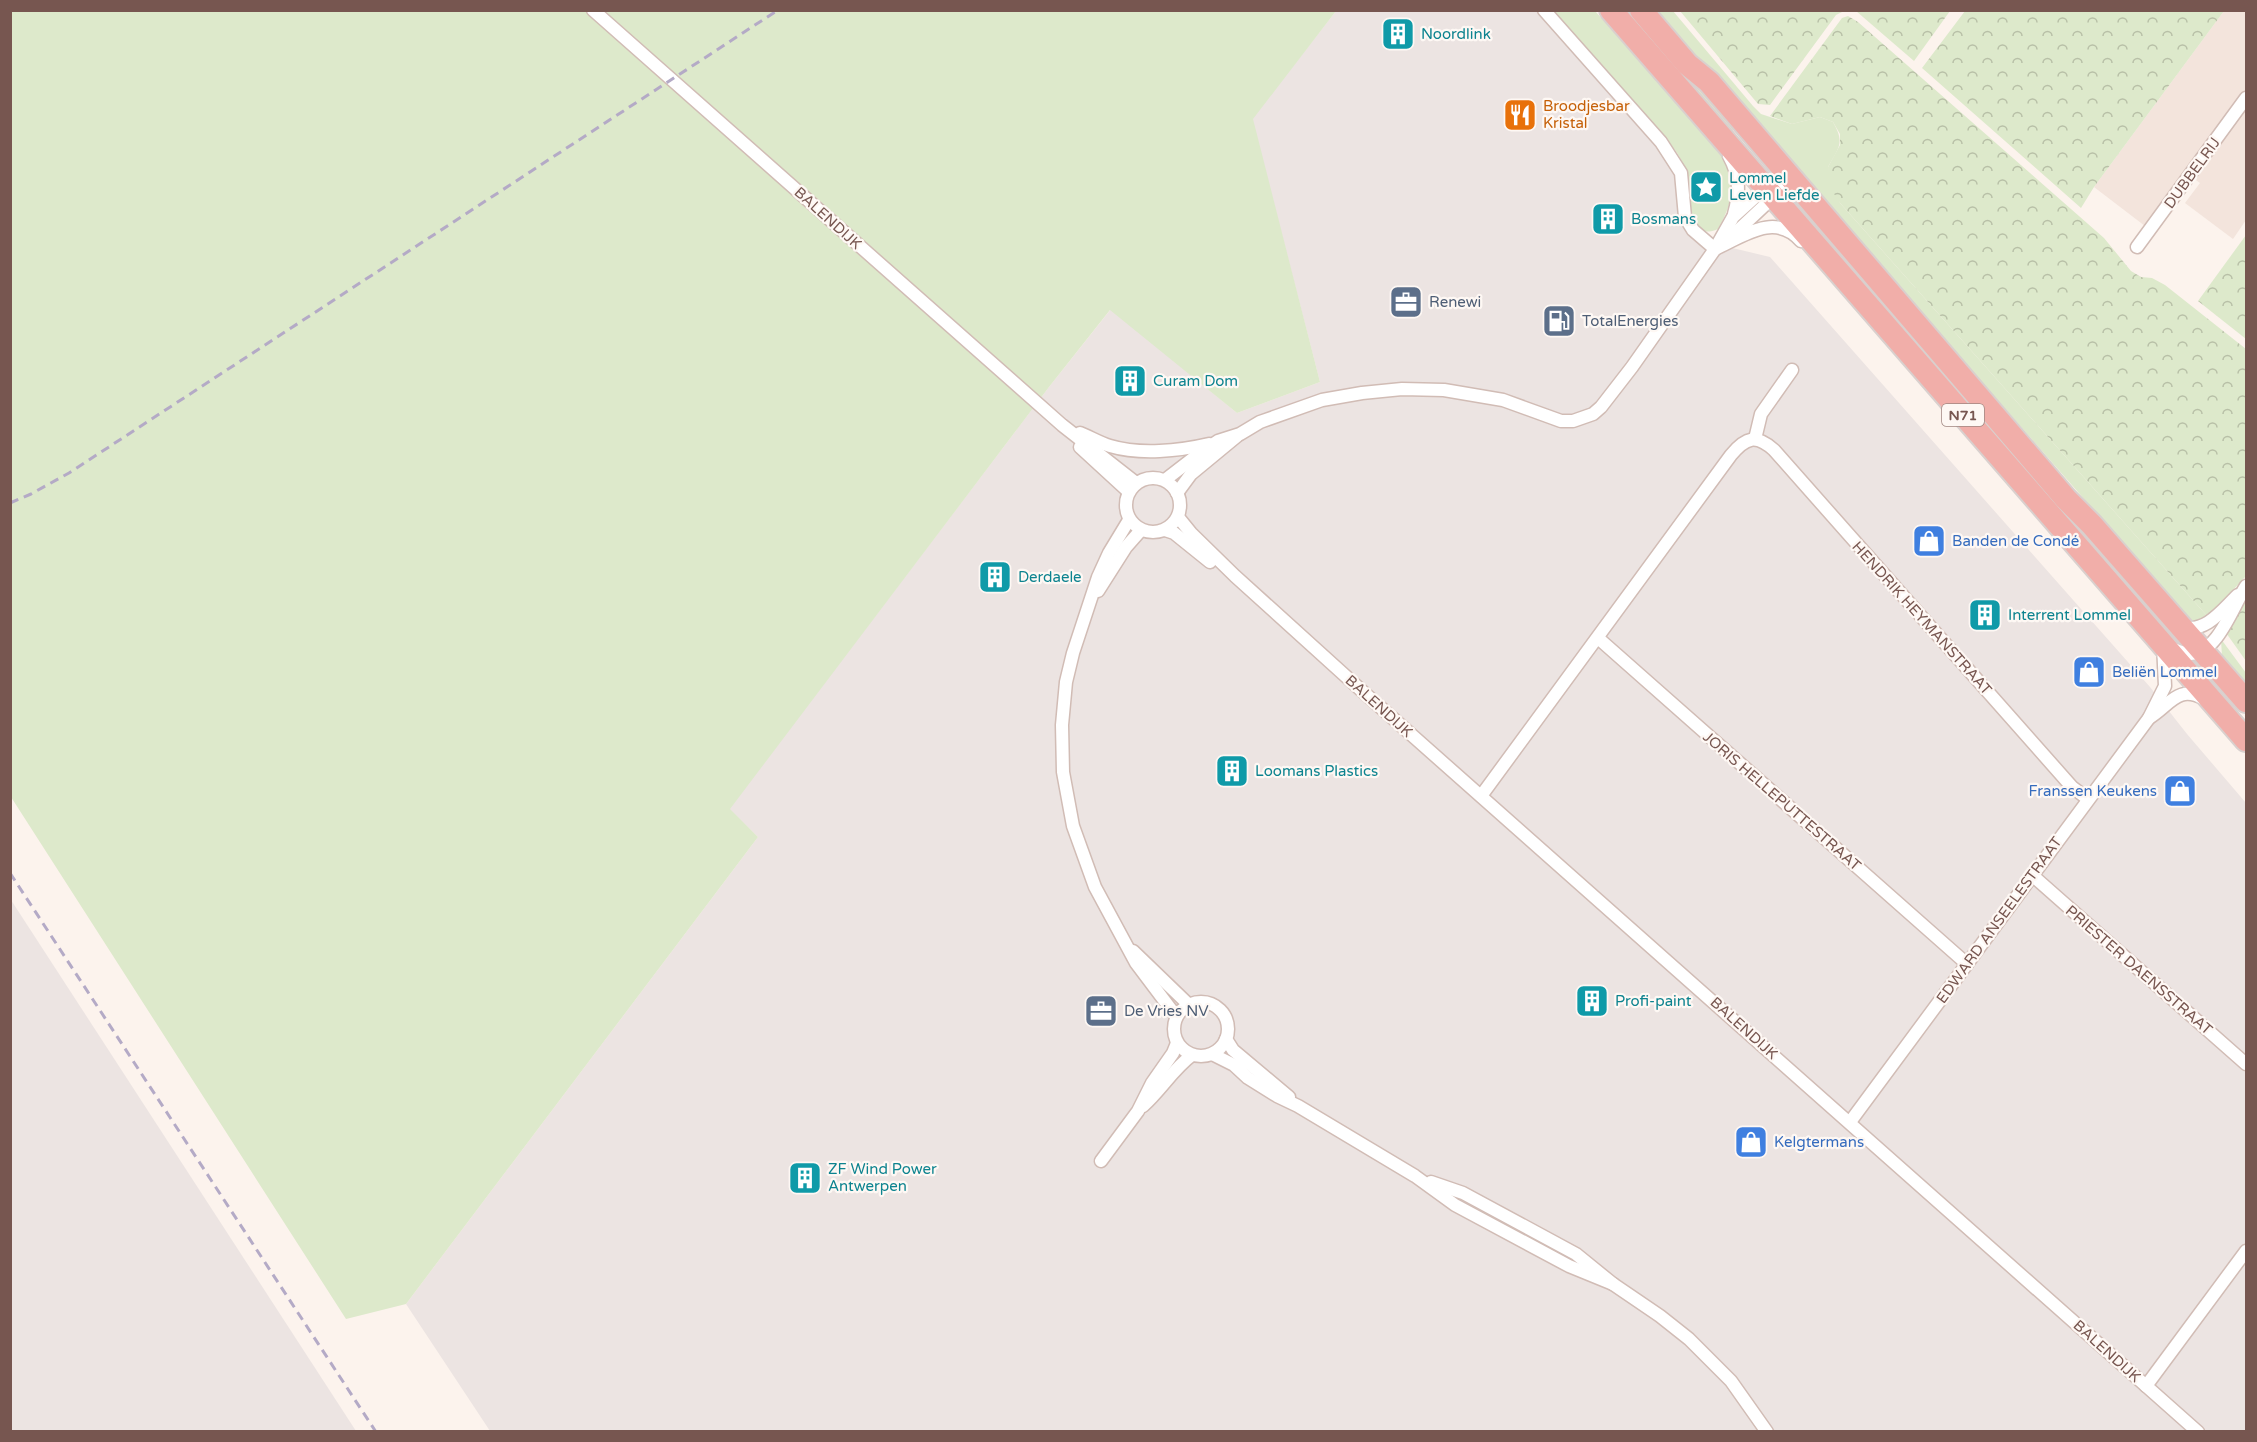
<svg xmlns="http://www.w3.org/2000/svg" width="2257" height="1442" viewBox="0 0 2257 1442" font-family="'Varela Round',sans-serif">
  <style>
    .residential { fill: #f3e4dc }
    .industrial { fill: #ece4e2 }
    .green { fill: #dde9cb }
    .forest { fill: url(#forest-crowns) }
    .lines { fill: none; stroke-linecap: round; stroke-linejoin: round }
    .street-casing { stroke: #d1bcb5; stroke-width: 15 }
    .highway-casing { stroke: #d9d0ce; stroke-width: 26 }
    .street { stroke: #fff; stroke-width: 12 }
    .highway { stroke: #f1aea9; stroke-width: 22 }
    .rail { stroke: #b4aac6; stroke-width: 3; stroke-dasharray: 9 6; stroke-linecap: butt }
    .labels { text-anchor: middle; stroke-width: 4.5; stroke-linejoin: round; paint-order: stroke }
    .shield { fill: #fef8f4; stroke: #a08781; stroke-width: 1.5 }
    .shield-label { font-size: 14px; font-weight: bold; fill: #775650 }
    .culture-label { font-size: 15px; fill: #0d838f; stroke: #fef8f4; text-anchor: start }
    .food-label { font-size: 15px; fill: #c56008; stroke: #fef8f4; text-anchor: start }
    .street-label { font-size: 15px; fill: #775650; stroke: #fef8f4 }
    .service-label { font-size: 15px; fill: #4e5e75; stroke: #fef8f4; text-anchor: start }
    .shop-label { font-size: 15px; fill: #366cbe; stroke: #fef8f4; text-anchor: start }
  </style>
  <defs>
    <pattern id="forest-crowns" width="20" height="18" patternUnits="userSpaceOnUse" patternTransform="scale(1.5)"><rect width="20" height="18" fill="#dde9cb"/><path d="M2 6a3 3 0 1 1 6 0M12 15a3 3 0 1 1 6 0" fill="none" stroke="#b8c0a7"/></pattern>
  </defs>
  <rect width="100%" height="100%" fill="#fcf3ed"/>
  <!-- residential -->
  <polygon class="residential" points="2224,11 2246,11 2246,220 2233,239 2185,203 2200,183 2185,172 2145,226 2094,187"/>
  <!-- industrial -->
  <g class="industrial">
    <polygon points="1336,11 1536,11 1665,156 1676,176 1680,218 1688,233 1695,239 1770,257 2150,687 2187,734 2246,803 2246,1431 490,1431 406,1304 758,837 729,809 1049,387 1111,309 1237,413 1320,382 1252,119"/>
    <polygon points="11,900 356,1431 11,1431"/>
  </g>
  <!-- green -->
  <g class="green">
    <polygon points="11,11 1336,11 1253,119 1320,382 1237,413 1110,310 1049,387 730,809 758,837 406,1304 346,1319 11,797"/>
    <path d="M1552 11H1595L1721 152C1736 182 1734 201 1718 229 1686 243 1692 197 1689 182 1686 170 1682 160 1675 150Z"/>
    <polygon points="1619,11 1633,11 1734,129 1727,134"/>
    <path d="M1657 11H1673L1753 106 1761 114 1792 124 1820 117 1833 122C1845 143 1839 147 1828 167L1840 203 2208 617 2200 621 2190 620Z"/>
    <polygon points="1810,216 2171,633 2164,628 2104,557 2088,547 1804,222"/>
    <polygon points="2221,639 2246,673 2246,690 2222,657"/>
  </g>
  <!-- forest -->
  <g class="forest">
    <polygon points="1680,11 1844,11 1836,15 1770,105 1758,104"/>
    <polygon points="1856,11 1950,11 1914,61"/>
    <polygon points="1965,11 1965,10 2224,11 2094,187 2081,208 1922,68"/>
    <polygon points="1848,16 1858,22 2104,238 2131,271 2141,277 2152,278 2165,285 2246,349 2246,576 2208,617 1840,203 1829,186 1828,167 1840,145 1840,134 1833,122 1820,117 1792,124 1770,116 1842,18"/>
    <polygon points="2246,235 2246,339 2198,301"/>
    <polygon points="2246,598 2246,661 2224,630"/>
  </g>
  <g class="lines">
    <!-- street casing -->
    <g class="street-casing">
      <g id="street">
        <polyline points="593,10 1062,425 1136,483"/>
        <polyline points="1544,10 1661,142 1681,173 1685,217 1693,230 1715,249"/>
        <path d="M1729 156C1740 176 1740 193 1734 214"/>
        <polyline points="1733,235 1766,204 1776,192"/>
        <polyline points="2137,247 2246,98"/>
        <path d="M1715 249C1742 237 1775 211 1801 241"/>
        <path d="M1080 433C1090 437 1100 443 1110 446 1140 455 1179 451 1209 444"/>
        <polyline points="1755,439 1761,414 1792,370"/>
        <polyline points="1080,447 1129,492"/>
        <circle cx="1153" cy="505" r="27"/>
        <polyline points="1165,480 1200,453 1218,441 1240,434 1260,422 1322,400 1362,393 1402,389 1444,390 1503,400 1561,421 1573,421 1593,414 1601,407 1632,367 1715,249 1733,217 1755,197 1784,182"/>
        <polyline points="1177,493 1191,474 1237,436"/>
        <polyline points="1178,517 1191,533 1235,576 1361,690 2198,1432"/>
        <polyline points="1129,520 1109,553 1098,577 1073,653 1066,682 1062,725 1063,772 1073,826 1095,887 1136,963 1176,1016"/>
        <polyline points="1165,530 1174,533 1210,562"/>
        <polyline points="1098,591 1126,547 1141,530"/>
        <path d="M2183 627C2206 633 2222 610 2238 595"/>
        <polyline points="1598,638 1967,964"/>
        <path d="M2149 718C2170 705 2178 684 2204 699"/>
        <path d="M1481 796 1731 455C1746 437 1756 434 1774 450L2072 787 2088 799"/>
        <polyline points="2032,875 2246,1064"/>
        <polyline points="1133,951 1188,1004"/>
        <circle cx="1201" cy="1029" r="27"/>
        <polyline points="1226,1039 1233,1050 1289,1097"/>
        <polyline points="1212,1054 1234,1065 1248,1078 1277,1096 1298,1106 1415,1176 1455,1205 1569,1266 1613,1284"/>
        <path d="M1143 1106C1161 1090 1173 1069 1192 1055"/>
        <path d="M1850 1122 2149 718 2165 686 2163 644C2171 648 2181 653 2190 654 2217 655 2234 604 2246 586"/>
        <polyline points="1101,1161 1138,1111 1152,1083 1173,1053 1177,1043"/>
        <polyline points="1431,1182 1463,1193 1576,1254 1613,1284 1660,1316 1689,1339 1731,1381 1767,1432"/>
        <polyline points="2146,1386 2246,1251"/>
      </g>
    </g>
    <!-- highway casing -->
    <g class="highway-casing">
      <g id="highway">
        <polyline points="1611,10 2246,740"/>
        <polyline points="1641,10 1687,64 1709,82 2066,499 2092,525 2246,701"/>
      </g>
    </g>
    <!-- street -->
    <use href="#street" class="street"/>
    <!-- highway -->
    <use href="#highway" class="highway"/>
    <!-- rail -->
    <g class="rail">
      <polyline points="10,503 31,494 69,473 778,10"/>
      <polyline points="10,873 376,1432"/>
    </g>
  </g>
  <!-- icons -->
  <defs>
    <g id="building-square" transform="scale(1.725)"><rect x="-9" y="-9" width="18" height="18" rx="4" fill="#0f9aa8" stroke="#fef8f4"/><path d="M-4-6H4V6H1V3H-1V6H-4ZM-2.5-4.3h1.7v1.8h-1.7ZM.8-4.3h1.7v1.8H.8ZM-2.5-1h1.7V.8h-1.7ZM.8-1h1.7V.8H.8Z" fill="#fff"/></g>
    <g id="restaurant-square" transform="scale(1.725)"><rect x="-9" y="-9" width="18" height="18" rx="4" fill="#e8710a" stroke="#fef8f4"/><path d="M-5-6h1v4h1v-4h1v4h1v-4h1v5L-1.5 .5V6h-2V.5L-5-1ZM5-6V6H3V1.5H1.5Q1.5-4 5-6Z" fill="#fff"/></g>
    <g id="sight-square" transform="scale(1.725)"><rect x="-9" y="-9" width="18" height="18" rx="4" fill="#0f9aa8" stroke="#fef8f4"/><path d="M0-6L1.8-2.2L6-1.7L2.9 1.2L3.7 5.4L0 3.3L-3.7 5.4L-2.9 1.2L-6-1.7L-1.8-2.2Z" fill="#fff"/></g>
    <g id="office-square" transform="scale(1.725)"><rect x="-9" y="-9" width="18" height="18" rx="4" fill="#5c6f8a" stroke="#fef8f4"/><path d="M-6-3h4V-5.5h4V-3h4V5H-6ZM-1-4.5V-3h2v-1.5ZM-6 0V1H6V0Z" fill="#fff"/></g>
    <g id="fuel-square" transform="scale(1.725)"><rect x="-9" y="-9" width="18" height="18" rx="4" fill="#5c6f8a" stroke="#fef8f4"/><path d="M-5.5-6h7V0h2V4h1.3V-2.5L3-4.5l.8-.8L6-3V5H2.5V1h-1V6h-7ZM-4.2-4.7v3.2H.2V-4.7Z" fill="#fff"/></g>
    <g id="shop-square" transform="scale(1.725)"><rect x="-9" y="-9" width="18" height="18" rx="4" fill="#3f7fe0" stroke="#fef8f4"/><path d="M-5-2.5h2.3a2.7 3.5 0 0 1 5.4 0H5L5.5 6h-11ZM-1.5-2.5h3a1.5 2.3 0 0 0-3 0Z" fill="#fff"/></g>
  </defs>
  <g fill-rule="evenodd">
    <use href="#building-square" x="1398" y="34"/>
    <use href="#restaurant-square" x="1520" y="115"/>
    <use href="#sight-square" x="1706" y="187"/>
    <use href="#building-square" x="1608" y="219"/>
    <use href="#office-square" x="1406" y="302"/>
    <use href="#fuel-square" x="1559" y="321"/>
    <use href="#building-square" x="1130" y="381"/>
    <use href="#shop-square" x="1929" y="541"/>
    <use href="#building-square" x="995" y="577"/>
    <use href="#building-square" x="1985" y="615"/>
    <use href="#shop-square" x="2089" y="672"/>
    <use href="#building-square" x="1232" y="771"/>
    <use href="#shop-square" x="2180" y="791"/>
    <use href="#building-square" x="1592" y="1001"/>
    <use href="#office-square" x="1101" y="1011"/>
    <use href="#shop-square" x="1751" y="1142"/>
    <use href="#building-square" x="805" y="1178"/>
  </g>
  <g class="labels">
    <!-- shield labels -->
    <rect class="shield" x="1942" y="404" width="42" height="22" rx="4.5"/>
    <g class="shield-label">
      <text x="1963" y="420">N71</text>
    </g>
    <!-- culture labels -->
    <g class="culture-label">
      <text x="1421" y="39">Noordlink</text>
      <text x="1729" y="183">Lommel<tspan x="1729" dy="17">Leven Liefde</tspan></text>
      <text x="1631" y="224">Bosmans</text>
      <text x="1153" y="386">Curam Dom</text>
      <text x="1018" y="582">Derdaele</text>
      <text x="2008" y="620">Interrent Lommel</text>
      <text x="1255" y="776">Loomans Plastics</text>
      <text x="1615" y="1006">Profi-paint</text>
      <text x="828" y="1174">ZF Wind Power<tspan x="828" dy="17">Antwerpen</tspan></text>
    </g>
    <!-- food labels -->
    <g class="food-label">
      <text x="1543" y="111">Broodjesbar<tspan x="1543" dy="17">Kristal</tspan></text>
    </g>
    <!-- street labels -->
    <g class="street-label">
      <text transform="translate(2192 173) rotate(-54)" y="5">DUBBELRIJ</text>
      <text transform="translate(828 218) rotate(42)" y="5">BALENDIJK</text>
      <text transform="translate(1922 618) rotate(48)" y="5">HENDRIK HEYMANSTRAAT</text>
      <text transform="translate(1379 706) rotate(42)" y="5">BALENDIJK</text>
      <text transform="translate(1782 801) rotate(41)" y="5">JORIS HELLEPUTTESTRAAT</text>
      <text transform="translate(1999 920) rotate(-54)" y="5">EDWARD ANSEELESTRAAT</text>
      <text transform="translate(2139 970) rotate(41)" y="5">PRIESTER DAENSSTRAAT</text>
      <text transform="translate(1744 1028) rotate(42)" y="5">BALENDIJK</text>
      <text transform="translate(2107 1351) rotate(42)" y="5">BALENDIJK</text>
    </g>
    <!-- service labels -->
    <g class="service-label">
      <text x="1429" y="307">Renewi</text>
      <text x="1582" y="326">TotalEnergies</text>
      <text x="1124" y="1016">De Vries NV</text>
    </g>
    <!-- shop labels -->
    <g class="shop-label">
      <text x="1952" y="546">Banden de Condé</text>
      <text x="2112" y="677">Beliën Lommel</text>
      <text x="2157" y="796" text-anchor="end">Franssen Keukens</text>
      <text x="1774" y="1147">Kelgtermans</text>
    </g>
  </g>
  <!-- border -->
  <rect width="2257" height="1442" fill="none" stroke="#775650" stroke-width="24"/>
</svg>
